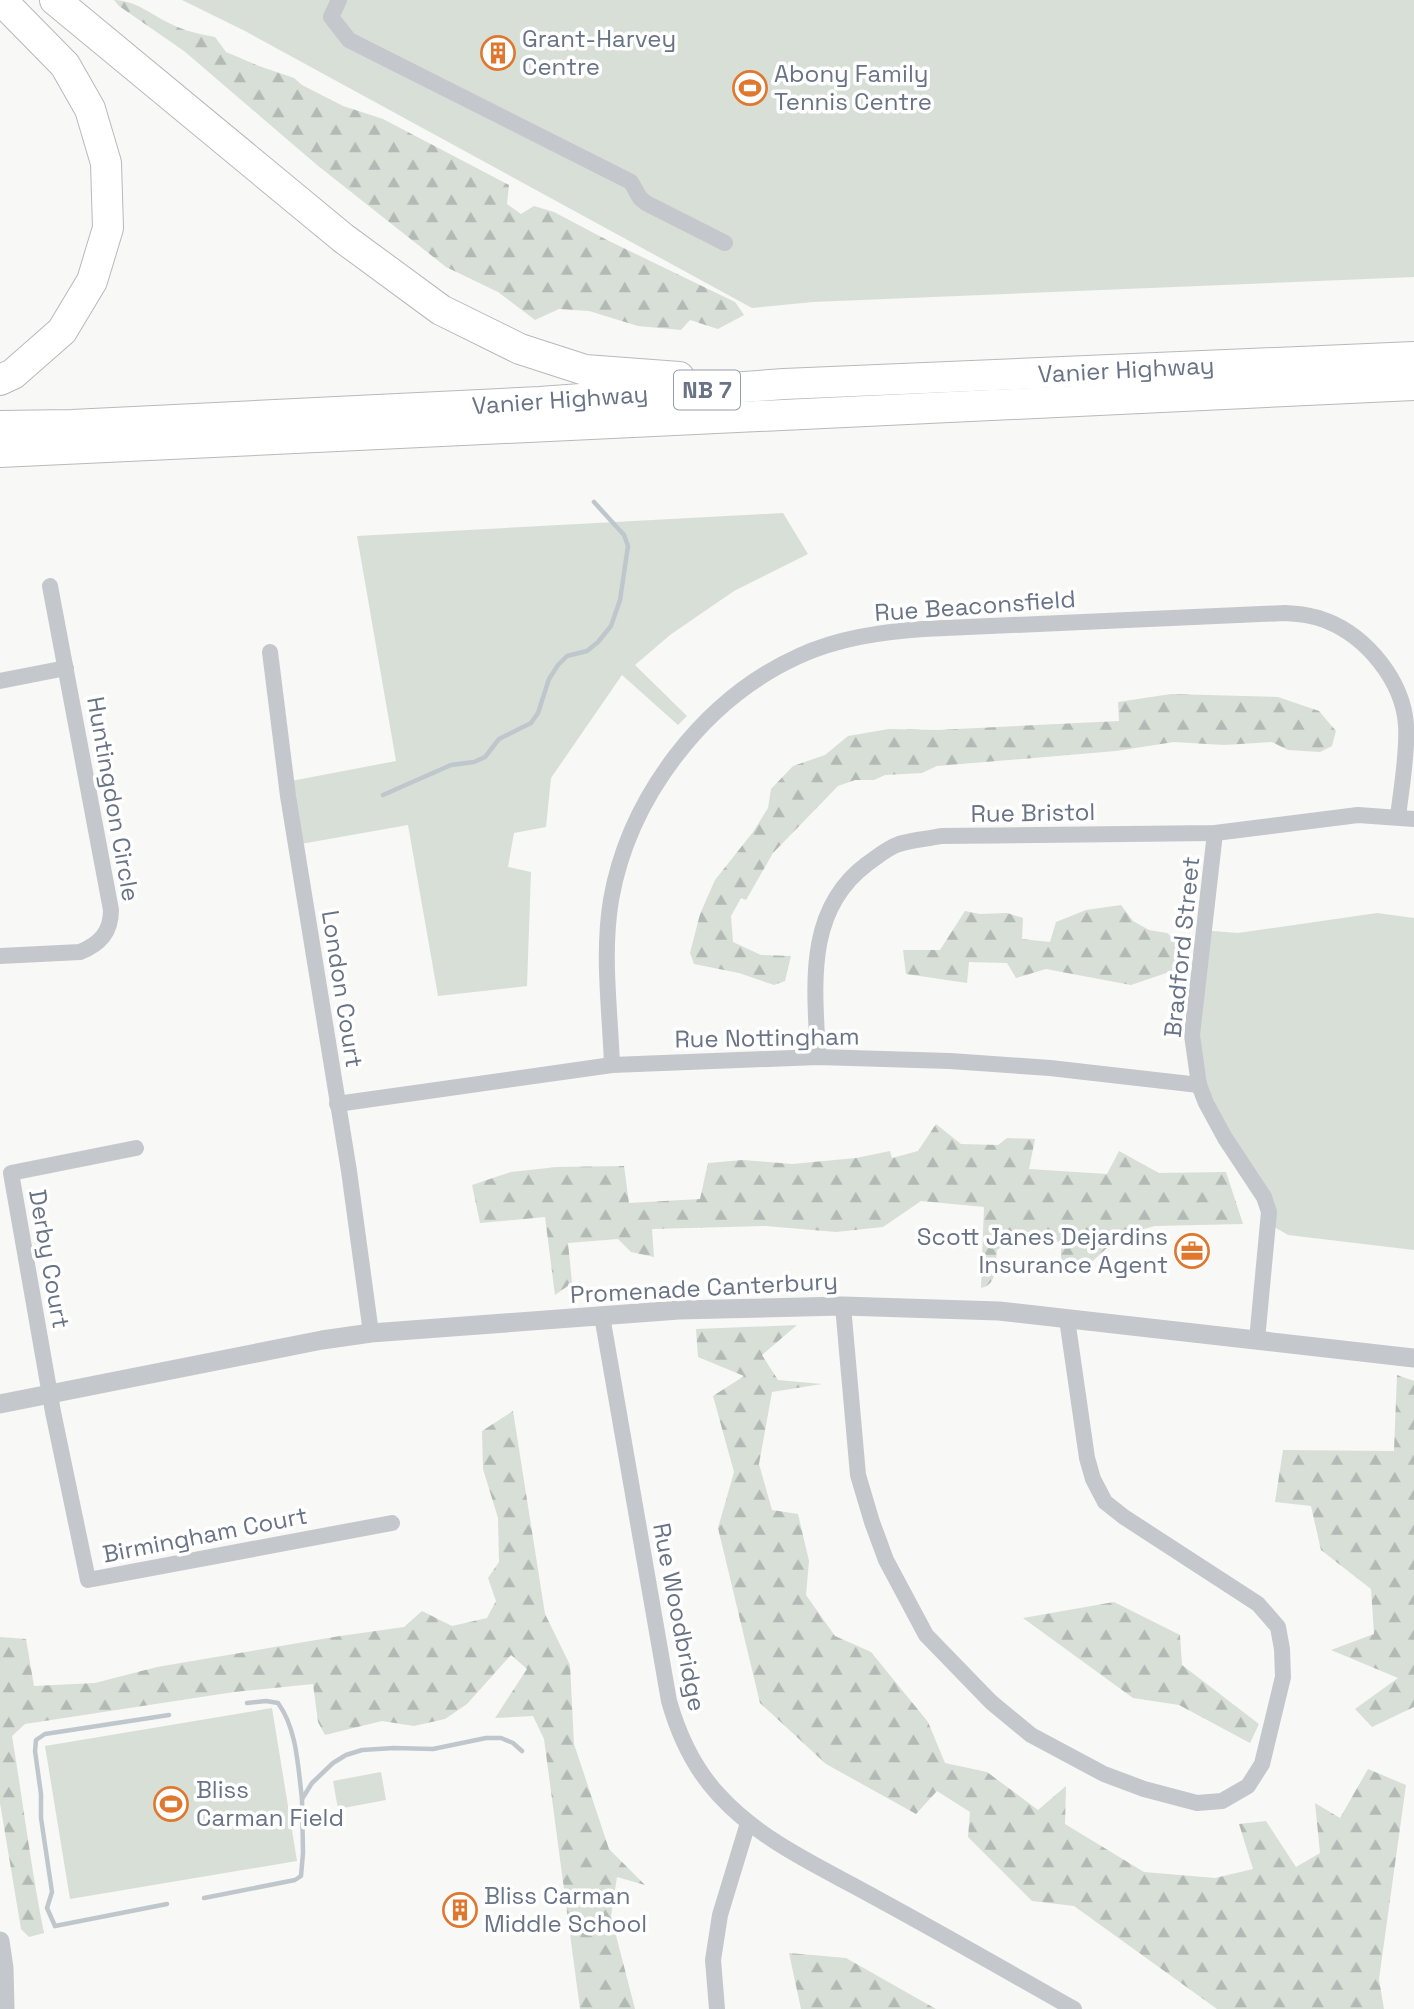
<svg xmlns="http://www.w3.org/2000/svg" width="1414" height="2009" viewBox="0 0 1414 2009" font-family="'Space Grotesk',sans-serif">
  <style>
    .forest { fill: url(#forest-firs) }
    .park { fill: #d8dfd7 }
    .lines { fill: none; stroke-linecap: round; stroke-linejoin: round }
    .stream { stroke: #bfc7cd; stroke-width: 4.5 }
    .motorway-casing { stroke: #b7b9bd; stroke-width: 32 }
    .minor { stroke: #c4c7cb; stroke-width: 16 }
    .tertiary { stroke: #c4c7cb; stroke-width: 19 }
    .motorway { stroke: #fff; stroke-width: 30 }
    .labels { text-anchor: middle; stroke-width: 7; stroke-linejoin: round; paint-order: stroke }
    .shield { fill: #fff; stroke: #959daa; stroke-width: 2 }
    .shield-label { font-size: 23px; font-weight: bold; fill: #687386 }
    .poi-label { font-size: 24px; fill: #687386; stroke: #fff; text-anchor: start }
    .street-label { font-size: 24px; fill: #687386; stroke: #fff }
  </style>
  <defs>
    <pattern id="forest-firs" width="22" height="20" patternUnits="userSpaceOnUse" patternTransform="scale(1.75)"><rect width="22" height="20" fill="#d8dfd7"/><path d="M5 1l3.5 6h-7zM16 11l3.5 6h-7z" fill="#b3b9b4"/></pattern>
  </defs>
  <rect width="100%" height="100%" fill="#f8f8f6"/>
  <!-- forest -->
  <g class="forest">
    <path d="M114 0C135 0 152 15 171 24 185 31 199 34 215 37L226 52 259 66 294 78 302 85 343 106 383 119 509 185 507 204 521 214 534 206 554 212 607 240 735 302 744 315 718 329 690 320 681 330 638 326 589 311 559 309 535 320 498 292 446 267 317 165 184 51 119 6Z"/>
    <polygon points="1171,694 1278,697 1319,711 1336,731 1332,746 1320,752 1288,750 1272,742 1224,745 1174,742 1116,751 937,766 922,773 885,775 874,780 855,780 838,786 773,853 746,900 741,898 731,916 733,942 761,955 791,956 785,981 774,985 739,973 694,964 690,953 700,914 715,880 753,832 768,808 771,789 793,766 825,755 848,736 889,729 937,730 1119,721 1118,702"/>
    <polygon points="1121,905 1133,921 1149,930 1167,933 1179,943 1175,953 1183,960 1178,969 1131,985 1046,969 1016,978 1007,963 969,962 967,983 906,974 903,950 940,950 965,911 980,914 1007,913 1023,918 1022,939 1050,942 1056,922 1086,910"/>
    <path d="M936 1124 961 1144 998 1145 1007 1138 1035 1139 1029 1169 1107 1174 1119 1151 1159 1173 1226 1172 1243 1224 1155 1226 1121 1235 1083 1270 1071 1276 1061 1267V1242L1015 1239 997 1250C995 1264 998 1285 981 1288L984 1207 921 1201 883 1227 836 1232 766 1226 652 1229 654 1257 631 1252 618 1239 568 1243 572 1283 555 1295 545 1217 480 1223 472 1185 511 1172 557 1167 624 1166 629 1203 700 1199 708 1163 743 1160 792 1164 856 1158 890 1151 892 1158 918 1151Z"/>
    <polygon points="797,1325 762,1355 778,1380 822,1384 772,1392 759,1464 772,1510 798,1514 809,1561 806,1595 835,1636 871,1652 928,1722 945,1763 987,1772 1038,1810 1066,1786 1065,1824 1144,1872 1215,1878 1253,1869 1239,1824 1266,1821 1296,1867 1320,1853 1315,1803 1340,1818 1368,1769 1406,1785 1379,1979 1384,2009 1217,2009 1074,1906 1032,1901 968,1837 970,1812 937,1791 916,1814 826,1764 760,1703 718,1528 734,1472 713,1396 744,1376 698,1357 696,1329"/>
    <polygon points="1397,1375 1414,1381 1414,1707 1372,1727 1355,1709 1398,1678 1331,1650 1374,1634 1371,1589 1321,1550 1311,1506 1275,1502 1283,1450 1394,1451"/>
    <path d="M513 1411 545 1614 570 1665 574 1744 609 1849 645 1885 617 1877 611 1916 635 2009H580L544 1739 533 1716 495 1718 527 1669 511 1655 467 1704 445 1719 414 1726 382 1721 325 1735 318 1722 313 1684 234 1692 25 1724 12 1736C23 1802 31 1868 44 1933L29 1937 21 1929 0 1803V1637L26 1639 34 1686 95 1683 157 1667 340 1636 404 1627 422 1611 452 1626 487 1618 496 1601 488 1578 499 1562 498 1518 483 1469 482 1431Z"/>
    <polygon points="1114,1602 1180,1635 1182,1665 1259,1724 1250,1743 1179,1705 1133,1698 1023,1618"/>
    <polygon points="789,1953 846,1958 936,2009 801,2009"/>
  </g>
  <!-- park -->
  <g class="park">
    <polygon points="182,0 1414,0 1414,277 813,302 752,308 245,31"/>
    <polygon points="783,513 808,554 734,591 670,635 635,665 687,716 678,725 622,675 551,778 546,827 514,833 508,867 531,872 527,986 438,996 408,825 295,845 286,782 396,761 357,536"/>
    <polygon points="1377,913 1414,918 1414,1250 1288,1235 1269,1224 1199,1085 1200,930 1238,933"/>
    <polygon points="272,1708 297,1861 70,1899 45,1746"/>
    <polygon points="381,1772 386,1800 338,1809 333,1781"/>
  </g>
  <g class="lines">
    <!-- stream -->
    <g class="stream">
      <polyline points="383,795 451,765 474,762 485,757 499,739 531,723 538,713 549,679 558,665 567,656 587,651 598,642 611,626 620,600 628,546 624,535 594,502"/>
      <path d="M247 1703 266 1701 278 1703C297 1729 298 1767 302 1799"/>
      <polyline points="204,1898 295,1880 301,1876 303,1853 302,1799 312,1783 333,1763 346,1755 362,1750 394,1748 433,1749 486,1738 501,1738 513,1743 522,1751"/>
      <polyline points="55,1926 47,1908 52,1892 41,1818 41,1794 35,1751 36,1740 45,1734 169,1715"/>
      <polyline points="55,1926 167,1904"/>
    </g>
    <!-- motorway casing -->
    <g class="motorway-casing">
      <g id="motorway">
        <polyline points="55,0 343,238 441,310 520,349 585,370 679,377"/>
        <polyline points="0,380 13,374 62,331 92,281 108,228 106,163 90,109 65,65 1,0"/>
        <polyline points="0,426 72,425 540,402 784,384 1414,357"/>
        <polyline points="0,452 1414,385"/>
      </g>
    </g>
    <!-- minor -->
    <g class="minor">
      <polyline points="339,0 331,17 349,40 631,182 640,198 646,203 725,243"/>
      <polyline points="270,652 288,796 349,1171 371,1333"/>
      <polyline points="0,681 66,668"/>
      <polyline points="1215,833 1192,1035 1199,1085 1206,1103 1225,1138 1264,1197 1269,1212 1257,1340"/>
      <path d="M0 956 80 952C100 944 111 932 111 910L50 586"/>
      <path d="M818 1057C815 988 804 911 867 864 877 857 887 848 899 844 912 840 927 839 941 836L1215 833 1358 815 1414 819"/>
      <path d="M612 1065C610 1010 602 954 611 900 629 797 704 699 799 656 838 638 881 632 923 629L1285 613C1299 614 1313 615 1327 621 1367 637 1403 681 1406 725 1408 752 1401 790 1398 817"/>
      <polyline points="337,1104 612,1065 818,1057 950,1061 1050,1068 1199,1085"/>
      <polyline points="136,1148 11,1173 53,1412 88,1580 392,1523"/>
      <polyline points="843,1306 858,1475 872,1522 886,1560 926,1635 991,1702 1031,1735 1104,1774 1144,1789 1197,1803 1222,1801 1248,1786 1262,1764 1283,1677 1282,1649 1278,1627 1258,1604 1124,1517 1105,1502 1093,1479 1087,1458 1067,1319"/>
      <path d="M602 1316 669 1701C679 1736 693 1767 718 1794 761 1842 823 1868 878 1899 944 1935 1009 1972 1074 2009"/>
      <polyline points="717,2009 713,1960 720,1915 748,1823"/>
    </g>
    <!-- tertiary -->
    <g class="tertiary">
      <polyline points="0,1404 322,1340 371,1333 679,1310 843,1306 999,1311 1414,1358"/>
      <polyline points="0,1941 4,1968 5,2009"/>
    </g>
    <!-- motorway -->
    <use href="#motorway" class="motorway"/>
  </g>
  <!-- icons -->
  <defs>
    <g id="building-ring" transform="scale(1.75)"><circle r="9.5" fill="#fff" stroke="#df782e" stroke-width="1.5"/><path d="M-4-6H4V6H1V3H-1V6H-4ZM-2.5-4.3h1.7v1.8h-1.7ZM.8-4.3h1.7v1.8H.8ZM-2.5-1h1.7V.8h-1.7ZM.8-1h1.7V.8H.8Z" fill="#df782e"/></g>
    <g id="stadium-ring" transform="scale(1.75)"><circle r="9.5" fill="#fff" stroke="#df782e" stroke-width="1.5"/><path d="M0-5a6.5 5 0 1 0 0 10a6.5 5 0 1 0 0-10ZM-3.5-1.8h7v3.6h-7Z" fill="#df782e"/></g>
    <g id="office-ring" transform="scale(1.75)"><circle r="9.5" fill="#fff" stroke="#df782e" stroke-width="1.5"/><path d="M-6-3h4V-5.5h4V-3h4V5H-6ZM-1-4.5V-3h2v-1.5ZM-6 0V1H6V0Z" fill="#df782e"/></g>
  </defs>
  <g fill-rule="evenodd">
    <use href="#building-ring" x="498" y="53"/>
    <use href="#stadium-ring" x="750" y="88"/>
    <use href="#office-ring" x="1192" y="1251"/>
    <use href="#stadium-ring" x="171" y="1804"/>
    <use href="#building-ring" x="460" y="1910"/>
  </g>
  <g class="labels">
    <!-- shield labels -->
    <rect class="shield" x="674" y="370.5" width="66" height="39" rx="5"/>
    <g class="shield-label">
      <text x="707" y="398">NB 7</text>
    </g>
    <!-- poi labels -->
    <g class="poi-label">
      <text x="522" y="47">Grant-Harvey<tspan x="522" dy="28">Centre</tspan></text>
      <text x="774" y="82">Abony Family<tspan x="774" dy="28">Tennis Centre</tspan></text>
      <text x="1168" y="1245" text-anchor="end">Scott Janes Dejardins<tspan x="1168" dy="28">Insurance Agent</tspan></text>
      <text x="196" y="1798">Bliss<tspan x="196" dy="28">Carman Field</tspan></text>
      <text x="484" y="1904">Bliss Carman<tspan x="484" dy="28">Middle School</tspan></text>
    </g>
    <!-- street labels -->
    <g class="street-label">
      <text transform="translate(1126 370) rotate(-3)" y="8">Vanier Highway</text>
      <text transform="translate(560 400) rotate(-4)" y="8">Vanier Highway</text>
      <text transform="translate(975 606) rotate(-4)" y="8">Rue Beaconsfield</text>
      <text transform="translate(113 799) rotate(80)" y="8">Huntingdon Circle</text>
      <text transform="translate(1033 813) rotate(-1)" y="8">Rue Bristol</text>
      <text transform="translate(1182 947) rotate(-84)" y="8">Bradford Street</text>
      <text transform="translate(342 989) rotate(81)" y="8">London Court</text>
      <text transform="translate(767 1038) rotate(-1)" y="8">Rue Nottingham</text>
      <text transform="translate(49 1259) rotate(80)" y="8">Derby Court</text>
      <text transform="translate(704 1288) rotate(-3)" y="8">Promenade Canterbury</text>
      <text transform="translate(205 1535) rotate(-11)" y="8">Birmingham Court</text>
      <text transform="translate(679 1617) rotate(79)" y="8">Rue Woodbridge</text>
    </g>
  </g>
</svg>
